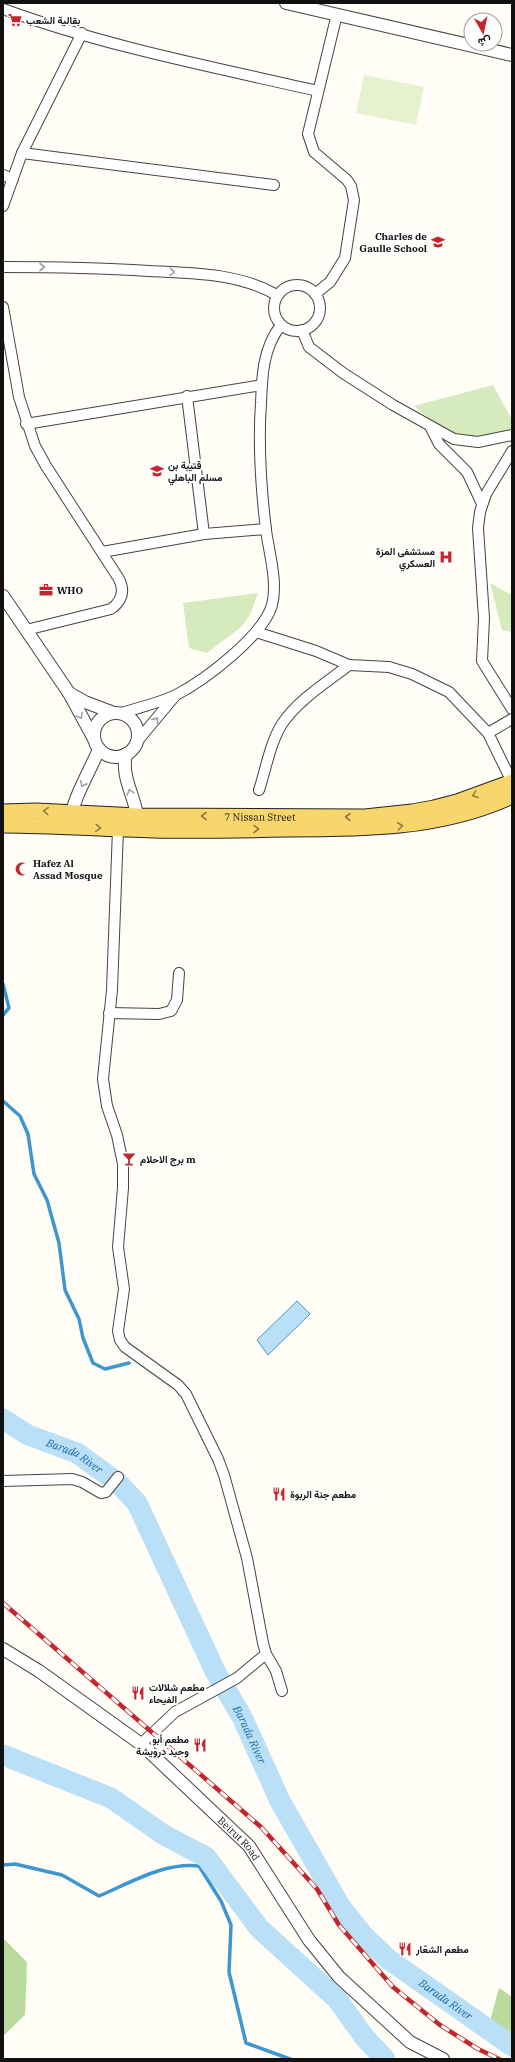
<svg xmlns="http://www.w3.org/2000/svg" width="515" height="2062" viewBox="0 0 515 2062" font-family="'IBM Plex Serif',Vazirmatn,serif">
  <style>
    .green { fill: #d5ebbd }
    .forest { fill: #b9dc9c }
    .pitch { fill: #e6f2cf }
    .water { fill: #b9e0f7; stroke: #3f96cf }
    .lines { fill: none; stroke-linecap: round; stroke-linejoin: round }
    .stream { stroke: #3f96cf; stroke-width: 3.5 }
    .river { stroke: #b9e0f7; stroke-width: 21 }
    .minor-casing { stroke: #444; stroke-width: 12 }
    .tertiary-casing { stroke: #444; stroke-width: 14 }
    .primary-casing { stroke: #222; stroke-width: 17 }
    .minor { stroke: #fff; stroke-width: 10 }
    .tertiary { stroke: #fff; stroke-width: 12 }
    .primary { stroke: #f9d66b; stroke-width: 15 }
    .rail-casing { stroke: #c4262e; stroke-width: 4.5 }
    .rail { stroke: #fff; stroke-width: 3; stroke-dasharray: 9; stroke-linecap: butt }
    .oneway { stroke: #a0a0a0 }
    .oneway2 { stroke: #917d42 }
    .labels { text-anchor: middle; stroke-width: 4; stroke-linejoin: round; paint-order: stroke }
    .poi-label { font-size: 10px; font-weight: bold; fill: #111; stroke: #fff; text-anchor: start }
    .street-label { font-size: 10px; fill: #111; stroke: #fff }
    .water-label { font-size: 11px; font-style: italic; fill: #1768a6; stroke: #fff }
  </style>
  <rect width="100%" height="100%" fill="#fffdf5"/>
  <!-- green -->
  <g class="green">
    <path d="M493 385 512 420V428C491 438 465 439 443 429 433 424 423 413 414 406Z"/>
    <polygon points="490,583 512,595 512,632 502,630"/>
    <polygon points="258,593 250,615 241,627 207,653 189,648 183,603"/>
  </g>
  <!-- forest -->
  <g class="forest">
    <polygon points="3,1938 27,1962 25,2015 3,2036"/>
    <polygon points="499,1988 512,1997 512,2039 490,2021"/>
  </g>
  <!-- pitch -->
  <polygon class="pitch" points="364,75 424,87 416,125 356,113"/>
  <!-- water -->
  <polygon class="water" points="297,1301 310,1314 268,1355 257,1340"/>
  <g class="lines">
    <!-- stream -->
    <g class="stream">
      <polyline points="3,984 9,1008 3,1015"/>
      <polyline points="3,1101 20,1116 28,1134 34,1174 47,1200 59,1243 65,1290 79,1319 83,1338 93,1363 105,1369 129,1363"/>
      <path d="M3 1865 15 1864 62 1875 99 1896C130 1883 164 1862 199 1866L221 1901 231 1925 229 1972 246 2043 290 2059"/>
    </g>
    <!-- river -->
    <g class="river">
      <path id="s1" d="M3 1419 28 1435 77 1453 117 1482 137 1503 215 1671 242 1717 280 1801 340 1906 363 1935 388 1959 512 2046"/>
      <polyline points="3,1755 111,1798 164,1835 206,1857 259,1928 337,1999 365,2038 385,2059"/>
    </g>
    <!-- minor casing -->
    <g class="minor-casing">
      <g id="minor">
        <path d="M3 9C104 46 213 67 318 91"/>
        <polyline points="22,153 274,185"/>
        <polyline points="3,175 13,179"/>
        <polyline points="3,206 22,153 82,33"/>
        <path d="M3 267C52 267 101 268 149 271 193 273 238 273 277 295"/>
        <circle cx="297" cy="308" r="23"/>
        <polyline points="315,294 330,282 345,258 354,200 351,186 347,180 314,152 308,134 337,14"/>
        <path d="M3 307 19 397 35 446 46 466 119 579C125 591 122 601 111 609L26 630"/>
        <polyline points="302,330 309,347 343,373 393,405 454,439 478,442 512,435"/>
        <polyline points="187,396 204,534"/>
        <polyline points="26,424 262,385"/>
        <polyline points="430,426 439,444 467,472 482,504"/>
        <polyline points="512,451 486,494 480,512 478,528 484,618 482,661 512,709"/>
        <polyline points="102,552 204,534 266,529"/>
        <polyline points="256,632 316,651 349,665 389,667 412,674 449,692 488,733 512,782"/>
        <path d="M119 714C136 708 160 703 176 695 205 680 263 636 272 605 278 582 269 553 266 530 261 488 258 444 261 403 262 375 263 348 281 325"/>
        <polyline points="488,733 512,719"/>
        <polyline points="135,744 175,696"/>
        <path d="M259 790C266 769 270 743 282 724 298 700 326 683 349 665"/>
        <polyline points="118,829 112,990 103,1079 107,1106 117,1135 123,1164 123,1188 118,1247 124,1289 118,1331 120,1340 125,1347 178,1385 186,1394 218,1459 224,1475 247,1558 263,1643 266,1654 276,1671 282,1691"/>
        <polyline points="109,1013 159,1014 171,1011 177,1000 179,973"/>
        <polyline points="3,1481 72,1479 82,1482 101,1493 106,1492 118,1477"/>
        <polyline points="141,1744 175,1712 237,1678 266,1654"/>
      </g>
    </g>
    <!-- tertiary casing -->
    <g class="tertiary-casing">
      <g id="tertiary">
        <polyline points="286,3 512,55"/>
        <polyline points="3,596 69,693 94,739"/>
        <polyline points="69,693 85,702 114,713"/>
        <circle cx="116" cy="735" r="22"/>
        <path d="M126 754C120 779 138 800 138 824"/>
        <path d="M71 820C71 802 92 767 99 749"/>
        <path id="s2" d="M3 1649 39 1671 141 1744 249 1846 309 1940 339 1977 410 2042 443 2059"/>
      </g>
    </g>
    <!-- primary casing -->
    <g class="primary-casing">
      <g id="primary">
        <path id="s3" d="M3 812 36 811 138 816 365 817 412 812 434 808 457 802 512 782"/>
        <path d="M3 825C53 825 103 829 154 830 198 831 243 830 287 829 363 829 441 829 512 796"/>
      </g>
    </g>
    <!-- minor -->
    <use href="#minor" class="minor"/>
    <!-- tertiary -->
    <use href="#tertiary" class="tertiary"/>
    <!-- primary -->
    <use href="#primary" class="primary"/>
    <!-- rail casing -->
    <g class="rail-casing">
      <polyline id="rail" points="3,1603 261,1827 317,1889 339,1925 393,1987 440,2025 478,2049 499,2059"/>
    </g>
    <!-- rail -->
    <use href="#rail" class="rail"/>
  </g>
  <!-- one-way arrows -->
  <defs><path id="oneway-chevron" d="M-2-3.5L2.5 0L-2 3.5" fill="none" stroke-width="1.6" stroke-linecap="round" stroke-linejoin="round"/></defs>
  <g class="oneway">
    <use href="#oneway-chevron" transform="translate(42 267)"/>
    <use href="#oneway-chevron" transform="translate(172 272) rotate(4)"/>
    <use href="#oneway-chevron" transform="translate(80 716) rotate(61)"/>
    <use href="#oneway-chevron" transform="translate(156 720) rotate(-51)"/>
    <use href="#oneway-chevron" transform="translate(83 784) rotate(116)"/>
    <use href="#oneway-chevron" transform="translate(130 792) rotate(-108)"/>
  </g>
  <g class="oneway2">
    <use href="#oneway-chevron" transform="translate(475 795) rotate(160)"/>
    <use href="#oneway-chevron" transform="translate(46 811) rotate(-178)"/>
    <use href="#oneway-chevron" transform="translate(204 816) rotate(-180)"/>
    <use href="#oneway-chevron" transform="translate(348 817) rotate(-180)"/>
    <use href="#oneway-chevron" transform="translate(400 826) rotate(-7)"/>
    <use href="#oneway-chevron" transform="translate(98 828) rotate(4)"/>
    <use href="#oneway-chevron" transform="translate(256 829)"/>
  </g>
  <!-- icons -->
  <defs>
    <g id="supermarket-bare" transform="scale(1.08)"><path d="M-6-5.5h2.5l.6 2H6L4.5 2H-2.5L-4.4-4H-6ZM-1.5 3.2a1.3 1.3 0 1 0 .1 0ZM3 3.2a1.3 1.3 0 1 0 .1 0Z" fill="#c4262e" stroke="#fff" stroke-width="2.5" paint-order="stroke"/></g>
    <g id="school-bare" transform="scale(1.08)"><path d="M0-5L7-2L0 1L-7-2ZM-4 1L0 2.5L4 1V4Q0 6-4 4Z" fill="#c4262e" stroke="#fff" stroke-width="2.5" paint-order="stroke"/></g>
    <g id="hospital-bare" transform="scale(1.08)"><path d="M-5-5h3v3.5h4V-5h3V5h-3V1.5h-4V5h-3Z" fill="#c4262e" stroke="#fff" stroke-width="2.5" paint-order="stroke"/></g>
    <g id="office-bare" transform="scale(1.08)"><path d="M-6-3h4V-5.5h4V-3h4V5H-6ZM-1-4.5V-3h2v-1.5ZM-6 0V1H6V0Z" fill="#c4262e" stroke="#fff" stroke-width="2.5" paint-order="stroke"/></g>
    <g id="mosque-bare" transform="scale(1.08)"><path d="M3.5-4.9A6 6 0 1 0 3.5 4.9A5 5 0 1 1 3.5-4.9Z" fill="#c4262e" stroke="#fff" stroke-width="2.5" paint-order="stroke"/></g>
    <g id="bar-bare" transform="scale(1.08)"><path d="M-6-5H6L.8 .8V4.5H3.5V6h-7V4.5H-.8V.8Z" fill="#c4262e" stroke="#fff" stroke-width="2.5" paint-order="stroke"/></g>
    <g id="restaurant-bare" transform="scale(1.08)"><path d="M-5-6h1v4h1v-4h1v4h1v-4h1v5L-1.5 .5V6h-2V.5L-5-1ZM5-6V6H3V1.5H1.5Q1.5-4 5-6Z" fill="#c4262e" stroke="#fff" stroke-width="2.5" paint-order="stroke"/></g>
  </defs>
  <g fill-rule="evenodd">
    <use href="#supermarket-bare" x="15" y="20"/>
    <use href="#school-bare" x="438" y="242"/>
    <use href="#school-bare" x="157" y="471"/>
    <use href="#hospital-bare" x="446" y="557"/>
    <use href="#office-bare" x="46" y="590"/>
    <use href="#mosque-bare" x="22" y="869"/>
    <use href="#bar-bare" x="129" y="1159"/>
    <use href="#restaurant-bare" x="279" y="1494"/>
    <use href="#restaurant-bare" x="138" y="1693"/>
    <use href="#restaurant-bare" x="200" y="1745"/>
    <use href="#restaurant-bare" x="405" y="1949"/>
  </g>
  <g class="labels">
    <!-- poi labels -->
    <g class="poi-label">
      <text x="26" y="24">بقالية الشعب</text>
      <text x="427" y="240" text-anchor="end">Charles de<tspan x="427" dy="12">Gaulle School</tspan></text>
      <text x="168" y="469">قتيبة بن<tspan x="168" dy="12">مسلم الباهلي</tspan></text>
      <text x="435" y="555" text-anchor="end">مستشفى المزة<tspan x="435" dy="12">العسكري</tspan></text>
      <text x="57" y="594">WHO</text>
      <text x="33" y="867">Hafez Al<tspan x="33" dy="12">Assad Mosque</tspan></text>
      <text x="140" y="1163">برج الاحلام m</text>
      <text x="290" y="1498">مطعم جنة الربوة</text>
      <text x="149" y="1691">مطعم شلالات<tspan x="149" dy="12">الفيحاء</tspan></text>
      <text x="189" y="1743" text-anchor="end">مطعم أبو<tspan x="189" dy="12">وحيد درويشة</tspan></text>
      <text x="416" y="1953">مطعم الشعّار</text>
    </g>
    <!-- street labels -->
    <g class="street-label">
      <text dy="4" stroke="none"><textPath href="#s3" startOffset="257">7 Nissan Street</textPath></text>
      <text dy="4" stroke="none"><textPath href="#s2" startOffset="304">Beirut Road</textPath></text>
    </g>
    <!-- water labels -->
    <g class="water-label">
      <text dy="4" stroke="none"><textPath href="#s1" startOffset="81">Barada River</textPath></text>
      <text dy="4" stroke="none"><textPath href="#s1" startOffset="418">Barada River</textPath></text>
      <text dy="4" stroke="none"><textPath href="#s1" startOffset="754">Barada River</textPath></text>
    </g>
  </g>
  <!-- border -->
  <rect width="515" height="2062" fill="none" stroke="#111111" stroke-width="8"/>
  <!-- north arrow -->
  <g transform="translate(483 32) rotate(171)"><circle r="19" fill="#ffffff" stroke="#a0a0a0"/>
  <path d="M0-3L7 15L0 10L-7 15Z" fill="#c4262e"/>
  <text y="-6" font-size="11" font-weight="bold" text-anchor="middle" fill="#111111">ش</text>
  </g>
</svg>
